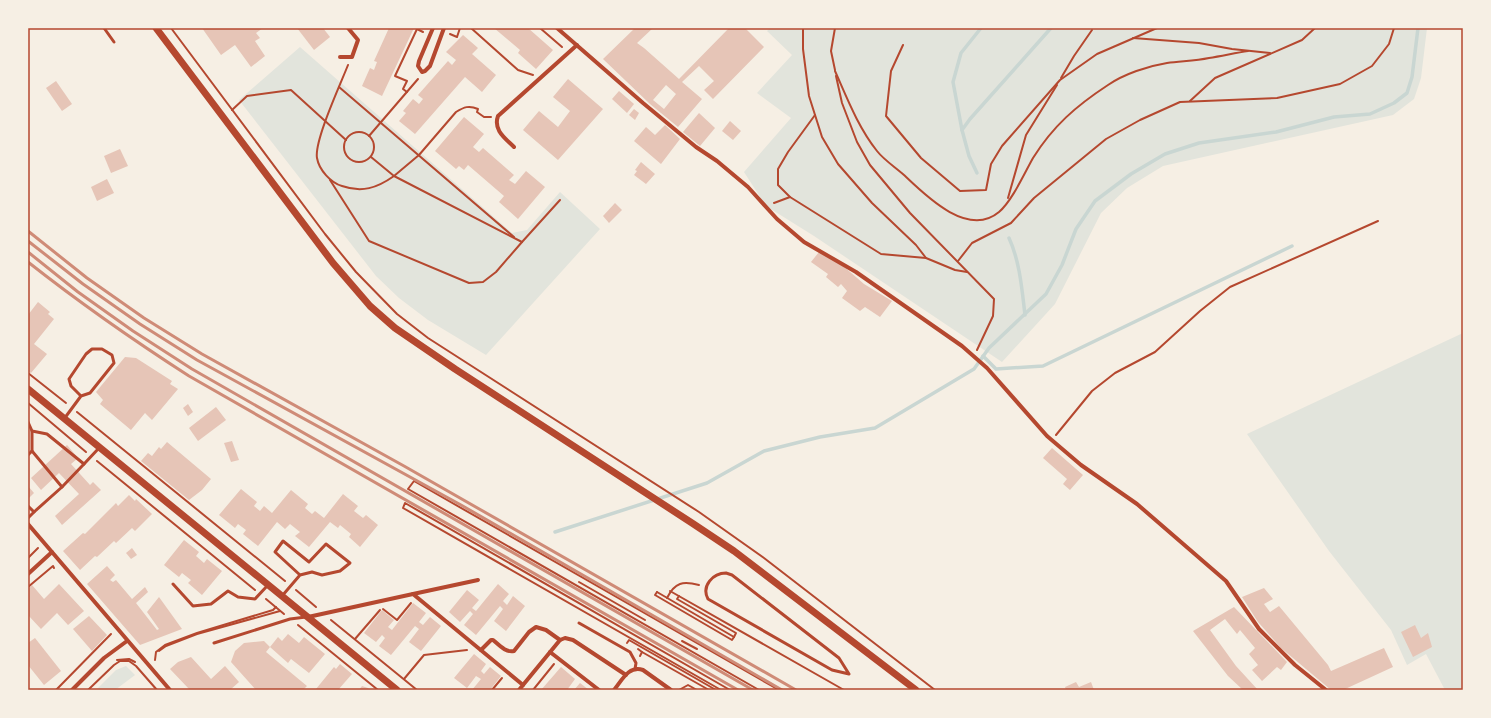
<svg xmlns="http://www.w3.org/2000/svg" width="1491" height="718" viewBox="0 0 1491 718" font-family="Quicksand,sans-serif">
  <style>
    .green { fill: #e2e4dc }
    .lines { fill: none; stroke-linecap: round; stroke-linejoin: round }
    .stream { stroke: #c9d6d2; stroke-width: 3.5 }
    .building { fill: #e6c5b7; fill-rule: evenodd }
    .path { stroke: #b5482f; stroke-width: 2 }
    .service { stroke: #b5482f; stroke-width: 3 }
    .minor { stroke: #b5482f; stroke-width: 4 }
    .tertiary { stroke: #b5482f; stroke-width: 7 }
    .rail { stroke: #cf8b77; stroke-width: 3 }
    .neatline { fill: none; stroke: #b5482f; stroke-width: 1.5 }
  </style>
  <rect width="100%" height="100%" fill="#f6efe4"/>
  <!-- green -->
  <g class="green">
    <polygon points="770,28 1427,28 1421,78 1414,99 1393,115 1163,166 1127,188 1101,213 1055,304 1002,362 814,236 766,206 744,172 791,118 757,93 792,55 767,31"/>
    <polygon points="300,47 512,233 527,230 560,192 600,229 486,355 428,320 399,298 376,276 239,100"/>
    <polygon points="1463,333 1463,690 1445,690 1426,654 1407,665 1391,630 1329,551 1247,434"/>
    <polygon points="126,666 135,675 115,690 96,690 116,670"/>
  </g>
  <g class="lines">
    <!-- stream -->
    <g class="stream">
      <polyline points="962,130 970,119 1051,28"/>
      <polyline points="977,173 969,156 962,130 953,82 961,53 981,28"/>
      <path d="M1009 238C1020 262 1022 290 1025 315"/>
      <polyline points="983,356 996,369 1043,366 1292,246"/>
      <polyline points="555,532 707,483 764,451 820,437 875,428 974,369 989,348 1046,294 1062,265 1076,229 1095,201 1131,174 1165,154 1199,143 1276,132 1334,117 1370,114 1394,103 1407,93 1412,77 1418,28"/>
    </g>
  </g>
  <!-- building -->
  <g class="building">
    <polygon points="202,28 263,28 256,33 260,38 255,41 265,56 251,67 235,45 221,55"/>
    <polygon points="297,28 323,28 330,37 314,50"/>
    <polygon points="389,28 414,28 382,96 362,86 370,68 374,70 377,62 374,61"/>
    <polygon points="494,28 528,28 553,50 536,69 518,53 520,50"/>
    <path d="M635 28H653L637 43 644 48 679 79 729 28H745L764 47 713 99 704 90 714 81 699 66 682 82 702 99 678 127 650 104 603 59ZM666 85 676 94 664 109 653 100Z"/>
    <polygon points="463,35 478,48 472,54 496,75 482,92 465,77 415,134 399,121 406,113 403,111 413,99 419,104 423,99 418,95 448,61 452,65 456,60 446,52"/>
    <polygon points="568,79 603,109 558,160 523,130 539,111 558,127 570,111 553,97"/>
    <polygon points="56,81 72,104 62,111 46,88"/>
    <polygon points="619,91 634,104 627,113 612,99"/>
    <polygon points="634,109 639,113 635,120 629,115"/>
    <polygon points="699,113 715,128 700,146 683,132"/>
    <polygon points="464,117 484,134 473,147 479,152 483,148 514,175 509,180 515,184 526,171 545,187 518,219 499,202 504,196 468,165 464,170 459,166 456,169 435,151"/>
    <polygon points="730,121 741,131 733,140 722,131"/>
    <polygon points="665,125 680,139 661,164 634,141 646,127 655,135"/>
    <polygon points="120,149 128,166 111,173 104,156"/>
    <polygon points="641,162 655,174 646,184 634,175 637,171 635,170"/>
    <polygon points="107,179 114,193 97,201 91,187"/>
    <polygon points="615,203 622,210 609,223 603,216"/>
    <polygon points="819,252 842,265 864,284 892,301 880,317 865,307 860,311 842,298 847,291 841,284 838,287 826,277 828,274 811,262"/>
    <polygon points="38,302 50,312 48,314 54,319 34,344 47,354 31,373 28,371 28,315"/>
    <polygon points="125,357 136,358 172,381 170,384 178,389 152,420 145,413 131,430 100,404 103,400 96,392"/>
    <polygon points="188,404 193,412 188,416 183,408"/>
    <polygon points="216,407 226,420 198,441 189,428"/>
    <polygon points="232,441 239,460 231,462 224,443"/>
    <polygon points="167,442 211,479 202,490 189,500 141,461 148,453 152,456 159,447 161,449"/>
    <polygon points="67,445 78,458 71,464 90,485 93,482 101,490 62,525 55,516 79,494 59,473 41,490 31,478"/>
    <polygon points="1052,448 1083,475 1070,490 1063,484 1067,479 1043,458"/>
    <polygon points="28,486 34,493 29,498 28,496"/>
    <polygon points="241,489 257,502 254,506 260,511 264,506 272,513 291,490 308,504 305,508 312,514 315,511 324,518 343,494 358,506 354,511 363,518 366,515 378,525 360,547 349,537 351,534 340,525 338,528 330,522 309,547 295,536 300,532 290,524 285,529 277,522 258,546 243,534 246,530 238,524 235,528 219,515"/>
    <polygon points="129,495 135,501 136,499 152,514 135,531 132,528 116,543 114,541 97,557 95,556 80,570 63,551 83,533 85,534 116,503 118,506"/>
    <polygon points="184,540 199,552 196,556 204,563 207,559 222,571 202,595 188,583 191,580 182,573 179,577 164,565"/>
    <polygon points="132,548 137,555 131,559 126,553"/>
    <polygon points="107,566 115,575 110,580 113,582 116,580 132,599 145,587 148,592 136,603 157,630 159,629 147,612 159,597 182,629 140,645 87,584"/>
    <polygon points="59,584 84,611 68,625 57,613 41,629 28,615 28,589 32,585 44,599"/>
    <polygon points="498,584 509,594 503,601 507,605 513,596 525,606 506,631 494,621 503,609 500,606 476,635 464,625 473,614 470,611 460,622 449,612 467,590 479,600 472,608 476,611"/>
    <polygon points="1264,588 1273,599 1264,604 1270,612 1279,606 1328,665 1331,671 1384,648 1393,667 1343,690 1331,690 1281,648 1258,622 1242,597"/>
    <polygon points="413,603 426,613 419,622 423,625 430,617 441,626 421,651 409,642 419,629 415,626 391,655 379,646 385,638 382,635 376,642 364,633 382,610 394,620 388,627 392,630"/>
    <polygon points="1234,607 1287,662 1281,670 1277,667 1262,681 1252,670 1258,665 1249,654 1255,648 1240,630 1237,634 1225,619 1210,630 1236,666 1258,690 1243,690 1228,676 1193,631"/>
    <polygon points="89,616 107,635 92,651 73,629"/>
    <polygon points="1415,625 1421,638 1428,633 1432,647 1413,657 1401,632"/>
    <polygon points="288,634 299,643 304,637 325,654 309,673 291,659 288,663 270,647 266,652 307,686 303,690 256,690 231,662 235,651 244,643 264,641 270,647 278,637 282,641"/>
    <polygon points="35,638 61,671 44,685 28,665 28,643"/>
    <polygon points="474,654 486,664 481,671 484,674 490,667 501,676 490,690 472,690 481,679 476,676 467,688 454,678"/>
    <polygon points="191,657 211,679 225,666 239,682 230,690 187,690 189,689 170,669 178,662"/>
    <polygon points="340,664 352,674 338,690 318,690 316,689 334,667 336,669"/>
    <polygon points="561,667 575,679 567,690 541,690"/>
    <polygon points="1076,682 1079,687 1091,682 1094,690 1066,690 1065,687"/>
    <polygon points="580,683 589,690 574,690"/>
    <polygon points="362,686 368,688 370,690 359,690"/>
  </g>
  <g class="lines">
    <!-- path -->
    <g class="path">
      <polyline points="171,28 325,234 356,272 397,314 428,338 699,512 764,558 935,690"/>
      <polyline points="471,28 518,70 533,75"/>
      <polyline points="540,28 562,47"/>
      <polyline points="803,28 803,49 809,96 822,137 838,164 872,203 916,245 926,258"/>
      <polyline points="835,28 831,51 835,70"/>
      <polyline points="450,34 457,37 460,28"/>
      <polyline points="1133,38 1199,43 1232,49 1270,53"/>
      <polyline points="903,45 891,71 886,116 921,158 960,191 986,190 991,164 1002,146 1060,80 1097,54 1157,28"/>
      <path d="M348 65C341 83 314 141 317 158 319 170 331 183 342 186 362 193 377 188 394 176L522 242 560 200"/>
      <path d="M835 71C847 98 858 127 877 151 884 160 895 167 904 175 926 196 968 238 999 212 1012 201 1024 174 1033 158 1053 126 1076 106 1108 85 1124 74 1148 66 1167 63 1181 61 1195 61 1209 58 1222 56 1235 53 1248 51"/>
      <polyline points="836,76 842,103 857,142 870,165 910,213 994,299 993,316 977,350"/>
      <polyline points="1061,78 1074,56 1092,30"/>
      <polyline points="339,87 514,237"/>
      <polyline points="407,92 403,89 407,81 395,76 417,29 423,32"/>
      <polyline points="1190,101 1215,78 1302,40 1315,28"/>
      <polyline points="232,110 247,96 291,90 346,140"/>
      <circle cx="359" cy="147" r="15"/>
      <polyline points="369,136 418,79"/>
      <path d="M371 157 394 176 419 155 456 112C464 107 469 105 478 109L477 112 484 117H491"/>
      <polyline points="330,180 369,241 469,283 483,282 496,272 522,242"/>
      <polyline points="790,197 778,185 778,169 788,152 815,115"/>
      <polyline points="1008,198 1026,135 1057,85"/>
      <polyline points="774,203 790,197 881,254 926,258 955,270 967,272"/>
      <polyline points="958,261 972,243 1011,223 1034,198 1106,139 1140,120 1180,102 1277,98 1340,84 1372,66 1389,44 1394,28"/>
      <polyline points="28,373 66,403"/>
      <polyline points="28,403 86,452"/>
      <polyline points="77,412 285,581"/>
      <polyline points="1056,435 1092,391 1115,373 1155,352 1200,311 1230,287 1378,221"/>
      <polyline points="97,461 255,590"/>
      <polyline points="28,558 38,548"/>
      <polyline points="579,582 645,620"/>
      <polyline points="28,587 53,566 54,568"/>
      <polyline points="296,590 316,607"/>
      <polyline points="670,591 844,690"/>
      <polyline points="657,592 734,637 736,633 677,599 679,596"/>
      <polyline points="657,592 655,595 732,640 734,637"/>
      <path d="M667 598C675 582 683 581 699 585"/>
      <polyline points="266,599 284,614"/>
      <polyline points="383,609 397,620 411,603"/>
      <polyline points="331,620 417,690"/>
      <polyline points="298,625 378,690"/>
      <polyline points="355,639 380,610"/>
      <polyline points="682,641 697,649"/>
      <polyline points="627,643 629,640 716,690"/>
      <polyline points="638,649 642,652 640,656"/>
      <polyline points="159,651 166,646 197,634 280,611"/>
      <polyline points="642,652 709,690"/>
      <polyline points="117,660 129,659 135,662"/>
      <polyline points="155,660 156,652 165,645 197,633 273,610 276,607"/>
      <polyline points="404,679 424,655 467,650"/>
      <polyline points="56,690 111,634"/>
      <polyline points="88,690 114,665 120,661 129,661 136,666 157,690"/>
      <polyline points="492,690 502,678"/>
      <polyline points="533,690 554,664"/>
      <polyline points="679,690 688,685 697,690"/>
      <polyline points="721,690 403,508 405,503 730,690"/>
      <polyline points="759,690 408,489 414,481 779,690"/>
    </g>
    <!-- service -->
    <g class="service">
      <polyline points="104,28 114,42"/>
      <polyline points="64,419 81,396 90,393 114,363 112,355 102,349 92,349 86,354 69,379 71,386 81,396"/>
      <polyline points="28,422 32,431 47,434 84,464 99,448"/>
      <polyline points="32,451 62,487 34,512"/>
      <polyline points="28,455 32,451 32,431"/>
      <polyline points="62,487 84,464"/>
      <polyline points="28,506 34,512 28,518"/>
      <path d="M726 573 732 575 839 658 849 674 832 670 708 599C701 586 713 573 726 573Z"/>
      <polyline points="173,584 193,606 211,604 228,591 238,597 255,599 268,585"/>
      <polyline points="282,596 300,575 275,552 283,541 309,562 326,544 350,563 340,571 322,575 312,572 300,575"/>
      <polyline points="579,623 630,652 636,663 635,669"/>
      <polyline points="214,643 290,619 306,617"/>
    </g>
    <!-- minor -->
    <g class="minor">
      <polyline points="433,28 419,61 418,66 422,72 425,71 430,66 444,28"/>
      <polyline points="557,28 643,103 696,147 717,161 748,187 777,219 804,242 856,272 962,346 987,368 1047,436 1081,465 1137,504 1226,581 1259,629 1295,665 1326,690"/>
      <polyline points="340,57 352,57 358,40 348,28"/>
      <path d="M514 147C505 138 493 130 498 116L577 45"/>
      <polyline points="28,524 170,690"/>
      <polyline points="28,574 52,552"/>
      <polyline points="413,594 478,580"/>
      <polyline points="308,617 413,594 523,685 519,690"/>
      <path d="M481 650 491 640H493C499 645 506 653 514 651L529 632 536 627 546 630 560 640"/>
      <polyline points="550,652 599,690"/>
      <polyline points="523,685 560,640 565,638 573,640 626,675"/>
      <polyline points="72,690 104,658 127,641"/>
      <path d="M614 690C622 680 629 665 643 670L671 690"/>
    </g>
    <!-- tertiary -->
    <g class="tertiary">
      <polyline points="156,28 333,263 370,306 395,328 455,369 692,523 734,551 916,690"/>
      <polyline points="28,389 397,690"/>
    </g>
    <!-- rail -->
    <g class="rail">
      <polyline points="28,231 87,278 144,318 202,354 404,466 796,690"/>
      <polyline points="28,241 83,284 140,324 197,360 461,505 782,690"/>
      <polyline points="28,252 78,292 133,331 192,369 753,690"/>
      <path d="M28 262C80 303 133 340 189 376L738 690"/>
    </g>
  </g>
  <!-- border -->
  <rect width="1491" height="718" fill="none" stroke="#f6efe4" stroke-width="58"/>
  <rect x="29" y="29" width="1433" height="660" class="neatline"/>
</svg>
